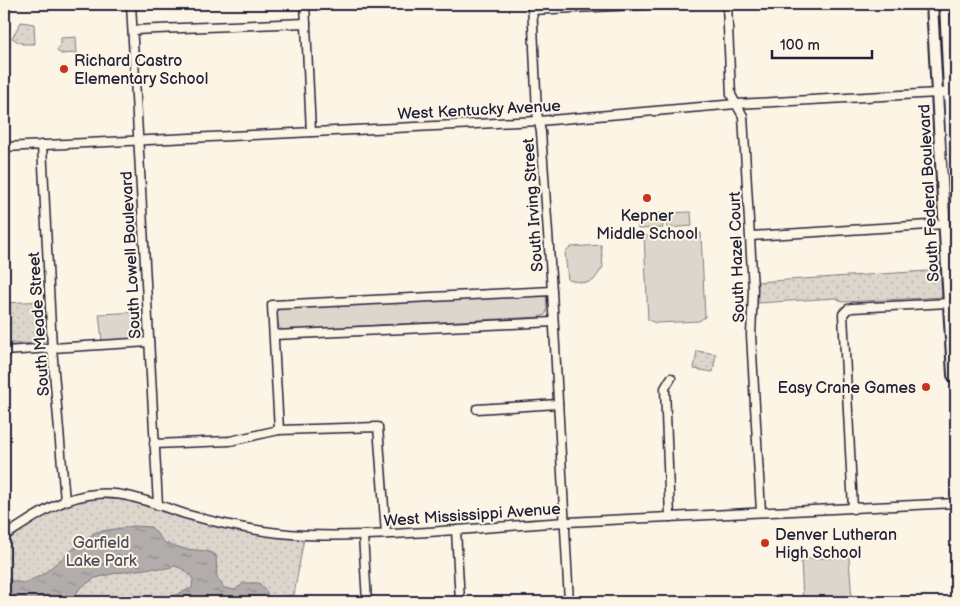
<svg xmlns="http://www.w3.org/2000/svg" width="960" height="606" viewBox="0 0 960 606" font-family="'Balsamiq Sans',sans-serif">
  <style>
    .green { fill: #dcd6cc; stroke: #7f7c84 }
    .park { fill: url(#park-dots); stroke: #7f7c84 }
    .water { fill: url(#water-ripples); stroke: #78757e }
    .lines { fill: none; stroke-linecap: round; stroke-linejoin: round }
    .minor-casing { stroke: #22223b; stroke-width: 11 }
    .major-casing { stroke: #22223b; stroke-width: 14 }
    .minor { stroke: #fcf5e5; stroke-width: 8 }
    .major { stroke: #fcf5e5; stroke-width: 10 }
    .poi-dot { fill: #c8321e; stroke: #fcf5e5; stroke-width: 2 }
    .labels { text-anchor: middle; stroke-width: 4; stroke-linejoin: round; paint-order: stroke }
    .poi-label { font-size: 16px; fill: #22223b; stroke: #fcf5e5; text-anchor: start }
    .street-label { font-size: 16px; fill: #22223b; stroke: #fcf5e5 }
    .park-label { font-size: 16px; fill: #504f5f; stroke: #fcf5e5 }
  </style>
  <defs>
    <pattern id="park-dots" width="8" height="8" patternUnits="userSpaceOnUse" patternTransform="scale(1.25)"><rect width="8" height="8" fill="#dcd6cc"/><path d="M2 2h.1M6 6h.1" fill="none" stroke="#bcb7b0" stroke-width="1.8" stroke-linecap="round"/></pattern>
    <pattern id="water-ripples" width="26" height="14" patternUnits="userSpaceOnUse" patternTransform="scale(1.25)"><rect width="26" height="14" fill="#b2adab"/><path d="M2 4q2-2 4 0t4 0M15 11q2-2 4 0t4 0" fill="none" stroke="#908c8c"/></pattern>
  </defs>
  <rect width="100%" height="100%" fill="#fcf5e5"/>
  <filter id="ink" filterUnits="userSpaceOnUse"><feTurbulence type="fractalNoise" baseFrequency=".02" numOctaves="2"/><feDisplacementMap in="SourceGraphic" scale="10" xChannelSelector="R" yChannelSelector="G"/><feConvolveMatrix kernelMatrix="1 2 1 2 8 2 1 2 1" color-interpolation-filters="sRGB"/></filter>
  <g filter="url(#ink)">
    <!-- green -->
    <g class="green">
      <polygon points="691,212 692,226 667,228 666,213"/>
      <polygon points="662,213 663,228 638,229 637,215"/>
      <polygon points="701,233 705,317 699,321 656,323 648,320 644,236"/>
      <polygon points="601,245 603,267 594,280 586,283 568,280 565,253 571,247"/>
      <path d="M543 293 546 295 547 310 545 315 539 317 283 330C275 327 278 315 277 307Z"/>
      <polygon points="141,312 141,339 104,342 102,340 99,314"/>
      <polygon points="849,557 852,602 803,602 801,559"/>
    </g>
    <!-- park -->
    <g class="park">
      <polygon points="21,22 34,24 35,44 22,44 12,38"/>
      <polygon points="76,37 77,53 61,54 57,51 61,42 61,38"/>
      <polygon points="943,270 945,297 843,302 836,298 758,303 756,282"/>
      <polygon points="45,301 47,340 44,343 5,344 4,303"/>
      <polygon points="697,351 716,354 713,372 694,369"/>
      <polygon points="95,498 127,500 171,513 227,528 284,538 304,538 294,595 285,596 281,602 4,602 4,541 59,507 80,501"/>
    </g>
    <!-- water -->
    <polygon class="water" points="134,526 151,527 165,543 185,549 207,551 216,555 217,578 224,588 235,590 244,583 259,583 267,592 267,602 164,602 168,598 192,588 193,579 186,571 176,566 162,569 152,568 116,573 95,578 79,589 72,602 4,602 4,577 13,581 24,583 42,575 84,540 96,532"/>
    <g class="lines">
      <!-- minor casing -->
      <g class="minor-casing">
        <g id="minor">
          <polyline points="131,4 158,505"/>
          <polyline points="305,4 311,132"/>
          <polyline points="532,4 537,113 541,132 552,291 569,602"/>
          <polyline points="727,4 731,95 743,116 753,290 751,335 761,512"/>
          <polyline points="532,10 658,4"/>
          <polyline points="133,30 306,23"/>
          <polyline points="42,145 52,348 65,501"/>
          <polyline points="4,147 539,121 736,104 956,92"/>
          <polyline points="751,236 945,224"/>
          <polyline points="275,335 553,322"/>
          <polyline points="4,351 149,342"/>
          <polyline points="477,409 558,404"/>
          <polyline points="279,430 272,305 552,291"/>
          <polyline points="154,444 230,441 279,430 378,427 386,534"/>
          <polyline points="853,509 843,314 848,309 852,308 949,303"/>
          <polyline points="670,517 665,388 671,378"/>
          <polyline points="456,530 460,602"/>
          <polyline points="363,535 367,602"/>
          <path d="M4 536C34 518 59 497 96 494 127 491 156 505 185 514 224 525 264 533 305 535 393 538 480 527 567 522 697 515 827 510 956 503"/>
        </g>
      </g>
      <!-- major casing -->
      <g class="major-casing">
        <g id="major">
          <polyline points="932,4 953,375 956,379"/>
          <polyline points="945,4 956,243"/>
        </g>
      </g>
      <!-- minor -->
      <use href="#minor" class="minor"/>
      <!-- major -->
      <use href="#major" class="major"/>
    </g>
  </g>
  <!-- markers -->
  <g class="poi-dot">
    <circle cx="64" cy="69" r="5"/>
    <circle cx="647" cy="198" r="5"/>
    <circle cx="926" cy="387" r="5"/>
    <circle cx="765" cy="543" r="5"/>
  </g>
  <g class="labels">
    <!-- poi labels -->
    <g class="poi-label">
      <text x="74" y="66">Richard Castro<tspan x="74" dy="18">Elementary School</tspan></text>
      <text x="647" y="221" text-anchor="middle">Kepner<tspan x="647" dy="18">Middle School</tspan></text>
      <text x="916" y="393" text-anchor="end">Easy Crane Games</text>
      <text x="775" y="540">Denver Lutheran<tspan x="775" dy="18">High School</tspan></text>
    </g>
    <!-- street labels -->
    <g class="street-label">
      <text transform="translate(479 109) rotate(-3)" y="6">West Kentucky Avenue</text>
      <text transform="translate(928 193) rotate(-93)" y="6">South Federal Boulevard</text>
      <text transform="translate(532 205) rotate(-94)" y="6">South Irving Street</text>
      <text transform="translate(130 255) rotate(-93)" y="6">South Lowell Boulevard</text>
      <text transform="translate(736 257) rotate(-92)" y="6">South Hazel Court</text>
      <text transform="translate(38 324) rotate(-94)" y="6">South Meade Street</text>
      <text transform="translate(472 514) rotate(-4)" y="6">West Mississippi Avenue</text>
    </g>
    <!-- park labels -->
    <g class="park-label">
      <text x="101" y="548">Garfield<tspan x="101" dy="18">Lake Park</tspan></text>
    </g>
  </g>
  <!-- margin -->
  <rect width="960" height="606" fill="none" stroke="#fcf5e5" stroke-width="20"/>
  <rect x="10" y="10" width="940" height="586" fill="none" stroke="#22223b" stroke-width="2" filter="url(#ink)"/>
  <!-- scale -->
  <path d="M772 50v8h100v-8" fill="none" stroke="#22223b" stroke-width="2.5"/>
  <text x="780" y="50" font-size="15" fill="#22223b" stroke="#fcf5e5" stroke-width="4" paint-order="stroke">100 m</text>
</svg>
